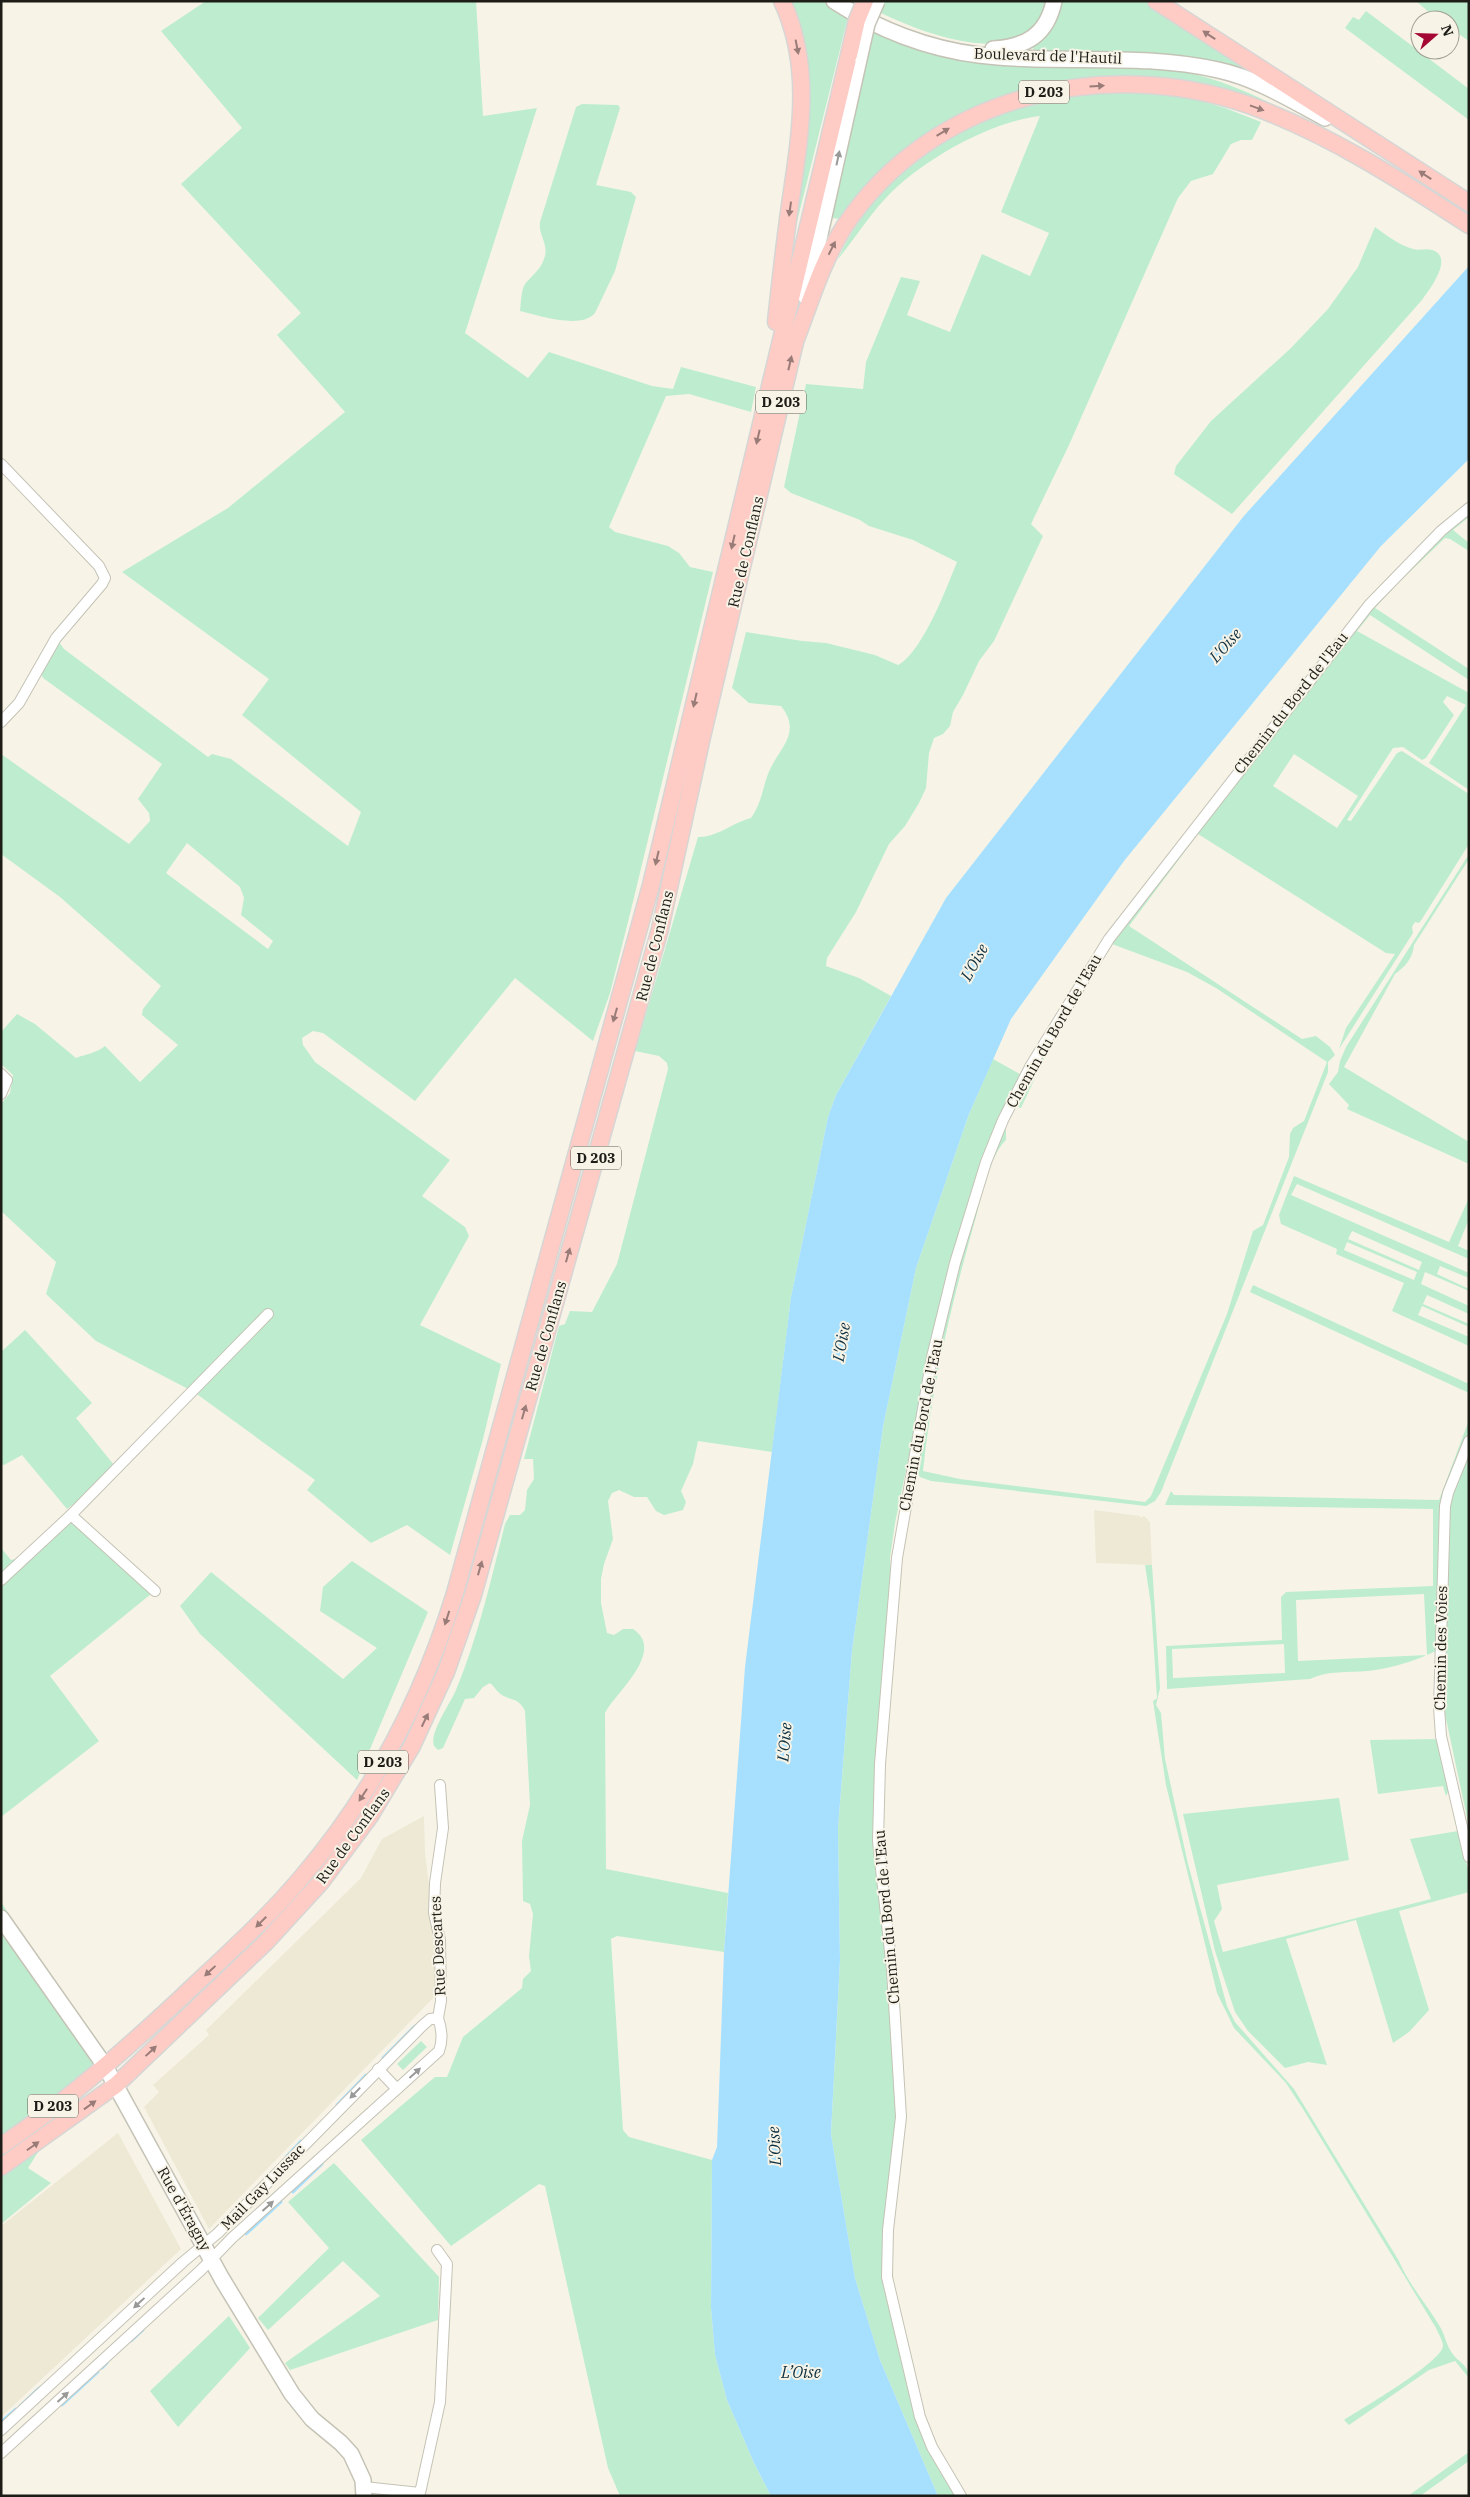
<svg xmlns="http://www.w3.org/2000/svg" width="1470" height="2497" viewBox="0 0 1470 2497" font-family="'IBM Plex Serif',serif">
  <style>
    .built { fill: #ede9d5 }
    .green { fill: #bdedce; fill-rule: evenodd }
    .water { fill: #a7e0ff }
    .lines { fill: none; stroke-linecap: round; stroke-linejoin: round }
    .stream { stroke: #a7e0ff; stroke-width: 3 }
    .street-casing { stroke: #c5c3b6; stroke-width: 12 }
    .secondary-casing { stroke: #c5c3b6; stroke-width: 18 }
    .primary-casing { stroke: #d6d6d5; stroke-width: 19 }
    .street { stroke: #fff; stroke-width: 10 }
    .secondary { stroke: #fff; stroke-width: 15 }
    .primary { stroke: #fecbc5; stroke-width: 16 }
    .secondary-bridge-casing { stroke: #c5c3b6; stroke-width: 18; stroke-linecap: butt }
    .primary-bridge-casing { stroke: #d6d6d5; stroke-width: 19; stroke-linecap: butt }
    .secondary-bridge { stroke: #fff; stroke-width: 15 }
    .primary-bridge { stroke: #fecbc5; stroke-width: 16 }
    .oneway { fill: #997c77 }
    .oneway2 { fill: #999997 }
    .labels { text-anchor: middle; stroke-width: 4; stroke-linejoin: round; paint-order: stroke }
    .shield { fill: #f7f4e7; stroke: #5e5d55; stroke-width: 1 }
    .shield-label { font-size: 14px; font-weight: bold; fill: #1d1c17 }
    .street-label { font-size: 15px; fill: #1d1c17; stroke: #f7f4e7 }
    .water-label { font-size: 16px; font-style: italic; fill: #0d2f3f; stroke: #f7f4e7 }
  </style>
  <rect width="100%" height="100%" fill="#f7f4e7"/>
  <!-- built -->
  <g class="built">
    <polygon points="1094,1510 1140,1516 1140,1518 1144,1516 1150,1522 1152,1565 1096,1563"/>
    <polygon points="424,1816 425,1853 436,1944 436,1995 209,2229 144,2107 159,2092 153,2085 209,2035 206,2030 361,1878 382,1839"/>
    <polygon points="118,2133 181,2249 1,2417 1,2226"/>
  </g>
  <!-- green -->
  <g class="green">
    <path d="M206 1H476L483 116 537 108 465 333 528 378 549 352 652 386 673 389 681 367 756 387 751 412 689 394 666 396 609 527 615 532 668 546 679 553 690 567 713 572 629 918 610 993 593 1041 515 978 415 1101 323 1033 313 1031 302 1038 303 1045 315 1062 450 1160 422 1196 465 1227 469 1236 420 1325 501 1364 483 1439 450 1555 407 1525 371 1543 307 1490 315 1480 194 1392 96 1341 46 1294 56 1262 1 1211V1104L10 1093 13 1075 1 1064V1032L17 1014 35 1024 76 1058C86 1054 97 1053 105 1046L140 1082 178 1045 142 1015 143 1009 161 986 60 897 1 854V754L129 844 150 821 149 813 138 799 162 764 43 678 41 673 59 642 64 649 208 757 212 754 231 759 348 846 361 812 242 715 269 679 122 572 228 508 345 412 277 335 301 313 181 184 242 128 161 31ZM187 843 240 887 244 898 241 915 273 941 268 949 166 873Z"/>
    <polygon points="788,1 822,1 848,17 794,234 792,233 809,97 807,66"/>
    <path d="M885 1H1049C1045 12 1034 34 1023 38 981 55 918 31 879 12Z"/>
    <polygon points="1060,1 1146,1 1263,76 1162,55 1034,51 1032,45"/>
    <polygon points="1416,1 1469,1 1469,41 1450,28 1450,20 1438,20"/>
    <polygon points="1366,11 1469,89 1469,120 1345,28 1353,17 1359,20"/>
    <path d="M871 31C905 42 940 58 976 62 1039 70 1103 62 1166 69 1209 74 1252 93 1290 113L1268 107 1072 81 1031 88 993 100 946 122 926 134 890 162 840 219 832 218Z"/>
    <path d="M1123 92 1188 97 1225 108 1261 122 1252 140H1241L1231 144 1213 174 1191 181 1178 198 1069 445 1031 524 1043 536 994 641 979 661 963 695 953 712 950 726 943 734 934 738 929 753 926 788 919 803 905 826 889 844 856 912 827 958 826 966 859 978 891 996 836 1095 828 1117 791 1297 772 1452 698 1441 693 1464 681 1491 686 1502 683 1510 664 1515 656 1511 647 1497H634L619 1490 612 1493 608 1501 613 1539 604 1564 601 1579V1603L607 1633 614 1635 623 1629H633C667 1651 614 1694 605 1713L606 1869 728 1893 724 1952 617 1936 611 1939 623 2130 629 2137 712 2160 711 2308 715 2355 727 2400 754 2463 771 2496H620L608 2468 545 2186 539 2184 451 2246 361 2140 435 2077H447L463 2037 522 1988 523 1979 531 1971 529 1956 533 1914 530 1904 523 1901 522 1841 530 1805 525 1711C519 1698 512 1701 502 1695 497 1692 494 1686 490 1683L483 1687 474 1698 465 1699 443 1748 438 1750 434 1746C429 1733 450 1704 456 1690 478 1637 491 1580 505 1524L510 1515H520L525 1510 527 1490 534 1479 533 1459H524L559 1326 565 1324 570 1311 592 1312 617 1264 668 1069 667 1063 659 1056 635 1051 698 837C718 837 732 823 751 818 762 802 762 790 768 774 778 748 803 734 781 706L749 703 732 688 746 632 802 641 826 643 875 655 898 665C922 653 947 587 957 562L913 540 869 526 860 520 791 493 784 487 806 384 863 389 866 362 901 277 920 281 907 315 950 332 982 254 1030 276 1049 233 1001 212 1040 116C989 122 920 161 885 199 868 217 854 240 838 259 882 163 973 113 1074 95 1089 92 1107 93 1123 92Z"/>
    <path d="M582 104 618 105 620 108 596 185 631 192 636 197 615 271 595 313C581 330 538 315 520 311 521 304 521 290 525 284 533 274 541 270 545 256 548 243 538 234 540 222L576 107Z"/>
    <path d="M1375 227C1386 235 1399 245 1413 249 1419 251 1426 248 1432 250 1455 257 1429 290 1422 300L1232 514 1174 474 1176 466 1211 421 1291 348 1328 309 1358 267Z"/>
    <path d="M1469 513V517L1453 530 1469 543V551L1450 539 1445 538 1394 587 1375 608 1469 669V680L1370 615 1357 631 1469 693V790L1429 763 1466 705 1447 696 1443 702 1454 715 1426 758 1422 760 1403 747 1393 748 1347 820 1351 821 1397 753 1402 751 1469 794V844L1422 919 1419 923 1415 922 1412 927 1413 933 1339 1049 1346 1028 1395 954 1386 953 1198 834 1129 926 1302 1039 1316 1036 1330 1047 1335 1055 1328 1062V1072L1161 1492 1155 1501 1146 1506 931 1481 920 1477 916 1470 939 1340 979 1189 1014 1101 1094 965 1290 712 1310 690 1327 661 1392 582ZM1294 754 1358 796 1337 828 1273 786ZM1112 944 1187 972 1216 988 1327 1062 1304 1121 1293 1128 1290 1134 1289 1157 1263 1225 1253 1231 1227 1314 1151 1496 1145 1502 960 1479 923 1471C932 1385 952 1301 976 1217 982 1195 990 1155 1006 1140V1126L1014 1106 1021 1108 1054 1037Z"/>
    <path d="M1469 854V859L1414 945C1413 958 1405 967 1395 974L1344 1067 1469 1142V1164L1347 1109 1349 1105 1329 1084 1338 1072 1340 1061 1346 1047Z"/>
    <polygon points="993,1059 1020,1074 985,1155 919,1408 895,1523 890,1558 892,1588 878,1761 885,1936 899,2117 885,2277 919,2418 957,2496 938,2496 880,2360 855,2278 831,2134 840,1960 838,1828 852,1651 883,1427 916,1268 969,1114"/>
    <path d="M1294 1176 1449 1242 1469 1198V1219L1458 1246 1469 1251V1259L1297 1184 1291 1195 1469 1273V1278L1440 1266 1437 1274 1469 1289V1291L1425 1272 1421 1284 1469 1306V1314L1427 1295 1423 1304 1469 1324V1327L1422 1306 1418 1315 1469 1337V1346L1392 1311 1404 1283 1336 1254 1337 1249 1281 1224 1279 1215ZM1352 1231 1422 1262 1419 1270 1348 1239ZM1347 1242 1417 1272 1414 1280 1344 1250Z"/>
    <polygon points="1253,1285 1469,1384 1469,1393 1250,1292"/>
    <polygon points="25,1330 92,1403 76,1418 118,1470 67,1509 22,1455 4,1465 1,1464 1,1352"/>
    <path d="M1469 1420V1430L1443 1498 1438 1650C1415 1661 1393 1668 1368 1671 1348 1673 1328 1670 1310 1679L1167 1689 1166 1646 1282 1640 1281 1597 1286 1592 1433 1586V1509L1165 1505 1171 1491 1174 1495 1439 1500ZM1424 1594 1427 1655 1298 1661 1296 1600ZM1284 1644 1285 1673 1173 1678 1172 1649Z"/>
    <polygon points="1469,1449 1469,1827 1445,1714 1444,1513"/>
    <polygon points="71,1517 151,1594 50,1676 99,1741 1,1817 1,1548 11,1560 23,1557"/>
    <polygon points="352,1561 428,1612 357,1780 200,1634 180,1606 211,1572 343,1679 377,1648 320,1611 323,1587"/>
    <path d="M1145 1565H1152L1160 1688 1156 1705 1161 1713 1165 1759 1188 1864 1227 2006 1235 2022 1294 2089 1399 2261C1409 2285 1426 2303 1439 2325 1445 2334 1446 2345 1452 2353 1458 2362 1469 2365 1469 2378L1455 2361 1429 2370 1349 2425 1344 2420C1361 2409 1442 2362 1443 2346 1443 2341 1438 2333 1436 2328L1303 2109 1286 2083 1234 2028 1217 1993 1166 1785 1153 1701 1157 1698 1151 1605Z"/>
    <polygon points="1440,1739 1449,1790 1446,1796 1443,1786 1378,1794 1370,1740"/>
    <polygon points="1339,1798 1349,1860 1217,1885 1222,1909 1214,1921 1223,1952 1431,1899 1410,1839 1458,1831 1469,1873 1469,1892 1399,1911 1429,2010 1409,2032 1393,2043 1356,1920 1286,1939 1327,2065 1308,2062 1285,2068 1248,2031 1235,2012 1215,1951 1183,1814"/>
    <polygon points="1,1902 100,2054 28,2168 51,2183 1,2224"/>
    <polygon points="421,2041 427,2047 403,2070 397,2064"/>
    <polygon points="334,2163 439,2277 438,2320 290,2370 285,2363 380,2296 343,2261 268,2330 258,2318 329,2248 288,2202"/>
    <polygon points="229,2316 250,2348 178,2427 150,2391"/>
    <polygon points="1469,2452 1469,2461 1420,2496 1408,2496"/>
  </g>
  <!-- water -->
  <polygon class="water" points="1469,266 1469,459 1381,546 1124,861 1011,1019 969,1114 916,1268 883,1427 852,1651 838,1828 840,1960 831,2134 855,2278 880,2360 938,2496 771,2496 754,2463 727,2400 715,2355 711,2308 712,2160 717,2147 724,1952 745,1667 791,1297 828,1117 836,1095 946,898 1243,517"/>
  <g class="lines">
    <!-- stream -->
    <g class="stream">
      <polyline points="383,2058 415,2026"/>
      <polyline points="337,2105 366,2075"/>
      <polyline points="286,2157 301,2141"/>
      <polyline points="293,2192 322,2164"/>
      <polyline points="246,2234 281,2202"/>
      <polyline points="131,2341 143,2330"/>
      <polyline points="102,2368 107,2363"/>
      <polyline points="62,2405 98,2372"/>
      <polyline points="20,2406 39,2388"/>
      <polyline points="1,2422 16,2409"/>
    </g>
    <!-- street casing -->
    <g class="street-casing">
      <g id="street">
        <polyline points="1,464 99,566 105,578 102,584 56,638 19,703 1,722"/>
        <polyline points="1,1074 7,1080 1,1094"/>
        <polyline points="1469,1441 1448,1493 1445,1506 1439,1708 1441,1736 1469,1857"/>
        <polyline points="71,1515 155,1591"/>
        <polyline points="1,1580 71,1515 268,1314"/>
        <polyline points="438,2018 441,2001 440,1940 434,1913 435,1883 443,1828 440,1785"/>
        <polyline points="378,2069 397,2089"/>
        <path d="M1 2430 183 2262 218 2233 422 2026 430 2019 438 2018C442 2029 443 2040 439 2051L232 2238 201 2270 1 2453"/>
        <polyline points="364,2487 420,2493 440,2402 447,2264 437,2250"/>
        <polyline points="961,2496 932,2447 920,2417 887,2277 888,2230 901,2117 892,1970 878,1841 880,1764 897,1558 932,1357 955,1263 986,1162 1003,1120 1030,1067 1109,939 1369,605 1441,531 1469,508"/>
      </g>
    </g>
    <!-- secondary casing -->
    <g class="secondary-casing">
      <g id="secondary">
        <path d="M834 1C877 29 928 49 979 55 1058 65 1139 52 1218 70 1256 78 1291 100 1325 118"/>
        <path d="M993 49C1026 47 1047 35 1054 1"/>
        <polyline points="806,297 860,55"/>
        <polyline points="1,1918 105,2066 222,2279 292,2394 312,2419 341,2443 351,2454 363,2480 364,2496"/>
      </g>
    </g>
    <!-- primary casing -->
    <g class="primary-casing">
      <g id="primary">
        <polyline points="1156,1 1469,203"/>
        <path d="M776 322C780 285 784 248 789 212 799 141 814 69 782 1"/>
        <path d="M1 2146C66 2102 125 2050 182 1997 223 1958 266 1920 302 1877 373 1794 423 1697 455 1593L651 885 849 55"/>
        <path d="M1 2167 116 2085 266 1942 321 1882 370 1816 412 1746 446 1672 473 1595 660 929 702 737 795 342C810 303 822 262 844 227 931 95 1105 55 1249 105 1327 133 1400 180 1469 225"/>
      </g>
    </g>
    <!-- street -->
    <use href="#street" class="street"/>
    <!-- secondary -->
    <use href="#secondary" class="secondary"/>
    <!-- primary -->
    <use href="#primary" class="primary"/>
    <!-- secondary-bridge casing -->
    <g class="secondary-bridge-casing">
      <polyline id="secondary-bridge" points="860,55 867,24 877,1"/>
    </g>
    <!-- primary-bridge casing -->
    <g class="primary-bridge-casing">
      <polyline id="primary-bridge" points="849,55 857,20 865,1"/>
    </g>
    <!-- secondary-bridge -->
    <use href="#secondary-bridge" class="secondary-bridge"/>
    <!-- primary-bridge -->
    <use href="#primary-bridge" class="primary-bridge"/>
  </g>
  <!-- one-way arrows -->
  <defs><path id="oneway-solid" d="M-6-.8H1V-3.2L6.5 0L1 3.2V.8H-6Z" transform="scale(1.25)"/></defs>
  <g class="oneway">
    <use href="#oneway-solid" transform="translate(1209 35) rotate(-147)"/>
    <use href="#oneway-solid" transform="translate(797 47) rotate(79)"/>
    <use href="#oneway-solid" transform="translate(1097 86) rotate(-4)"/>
    <use href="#oneway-solid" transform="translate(1257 108) rotate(20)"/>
    <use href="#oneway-solid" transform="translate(943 132) rotate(-31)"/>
    <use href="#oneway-solid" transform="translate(1425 175) rotate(-147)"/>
    <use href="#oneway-solid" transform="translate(790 209) rotate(98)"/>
    <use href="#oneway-solid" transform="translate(832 248) rotate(-63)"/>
    <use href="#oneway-solid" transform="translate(790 363) rotate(-77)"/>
    <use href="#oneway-solid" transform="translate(758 437) rotate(103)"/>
    <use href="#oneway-solid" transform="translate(733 542) rotate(103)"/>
    <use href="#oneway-solid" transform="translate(695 700) rotate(103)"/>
    <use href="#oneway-solid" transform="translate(657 858) rotate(103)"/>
    <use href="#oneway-solid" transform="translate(615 1015) rotate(106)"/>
    <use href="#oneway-solid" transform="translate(568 1255) rotate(-74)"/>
    <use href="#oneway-solid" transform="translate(524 1412) rotate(-74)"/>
    <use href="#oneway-solid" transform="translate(480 1568) rotate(-74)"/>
    <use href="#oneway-solid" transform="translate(447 1618) rotate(108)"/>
    <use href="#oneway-solid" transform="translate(425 1720) rotate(-64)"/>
    <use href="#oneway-solid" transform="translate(363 1795) rotate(123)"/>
    <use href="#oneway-solid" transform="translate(261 1922) rotate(135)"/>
    <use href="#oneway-solid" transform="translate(210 1971) rotate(137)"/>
    <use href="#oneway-solid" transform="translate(151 2051) rotate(-43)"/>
    <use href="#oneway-solid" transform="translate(90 2105) rotate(-36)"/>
    <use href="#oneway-solid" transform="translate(33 2146) rotate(-35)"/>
  </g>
  <g class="oneway2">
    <use href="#oneway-solid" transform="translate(838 158) rotate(-78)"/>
    <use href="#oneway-solid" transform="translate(415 2073) rotate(-42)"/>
    <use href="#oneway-solid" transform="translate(355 2093) rotate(134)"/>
    <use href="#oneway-solid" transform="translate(268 2206) rotate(-42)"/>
    <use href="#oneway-solid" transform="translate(139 2303) rotate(137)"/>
    <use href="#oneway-solid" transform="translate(63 2397) rotate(-42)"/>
  </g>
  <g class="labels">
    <!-- shield labels -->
    <g class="shield">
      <rect x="1019" y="80.5" width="50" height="23" rx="4"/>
      <rect x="756" y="390.5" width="50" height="23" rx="4"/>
      <rect x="571" y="1146.5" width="50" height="23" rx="4"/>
      <rect x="358" y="1750.5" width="50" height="23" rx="4"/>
      <rect x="28" y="2094.5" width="50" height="23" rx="4"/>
    </g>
    <g class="shield-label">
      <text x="1044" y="97">D 203</text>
      <text x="781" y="407">D 203</text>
      <text x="596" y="1163">D 203</text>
      <text x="383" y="1767">D 203</text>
      <text x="53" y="2111">D 203</text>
    </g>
    <!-- street labels -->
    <g class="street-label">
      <text transform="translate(1048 56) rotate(2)" y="5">Boulevard de l'Hautil</text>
      <text transform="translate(746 552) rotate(-77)" y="5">Rue de Conflans</text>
      <text transform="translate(1291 703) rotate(-52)" y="5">Chemin du Bord de l'Eau</text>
      <text transform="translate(655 946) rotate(-76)" y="5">Rue de Conflans</text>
      <text transform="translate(1054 1031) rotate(-60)" y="5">Chemin du Bord de l'Eau</text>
      <text transform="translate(546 1336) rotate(-74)" y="5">Rue de Conflans</text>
      <text transform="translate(921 1425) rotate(-79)" y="5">Chemin du Bord de l'Eau</text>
      <text transform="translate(1441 1648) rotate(-89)" y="5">Chemin des Voies</text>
      <text transform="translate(353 1836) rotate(-54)" y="5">Rue de Conflans</text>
      <text transform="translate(887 1917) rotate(-95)" y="5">Chemin du Bord de l'Eau</text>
      <text transform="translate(438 1946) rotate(-93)" y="5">Rue Descartes</text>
      <text transform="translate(263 2187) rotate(-46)" y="5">Mail Gay Lussac</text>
      <text transform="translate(184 2209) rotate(61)" y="5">Rue d'Éragny</text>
    </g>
    <!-- water labels -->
    <g class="water-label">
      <text transform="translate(1225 645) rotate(-48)" y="6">L'Oise</text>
      <text transform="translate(974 962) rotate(-61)" y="6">L'Oise</text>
      <text transform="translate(841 1342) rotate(-80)" y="6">L'Oise</text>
      <text transform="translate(784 1742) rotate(-85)" y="6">L'Oise</text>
      <text transform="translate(774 2146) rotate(-93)" y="6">L'Oise</text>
      <text x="801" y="2378">L’Oise</text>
    </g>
  </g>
  <!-- border -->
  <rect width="1470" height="2497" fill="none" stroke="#1d1c17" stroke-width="5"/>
  <!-- north arrow -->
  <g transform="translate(1435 35) rotate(70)"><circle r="24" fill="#f7f4e7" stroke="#a09e94"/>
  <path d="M0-4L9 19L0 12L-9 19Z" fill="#a40734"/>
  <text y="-8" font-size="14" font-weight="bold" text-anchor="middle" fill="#1d1c17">N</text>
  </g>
</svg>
